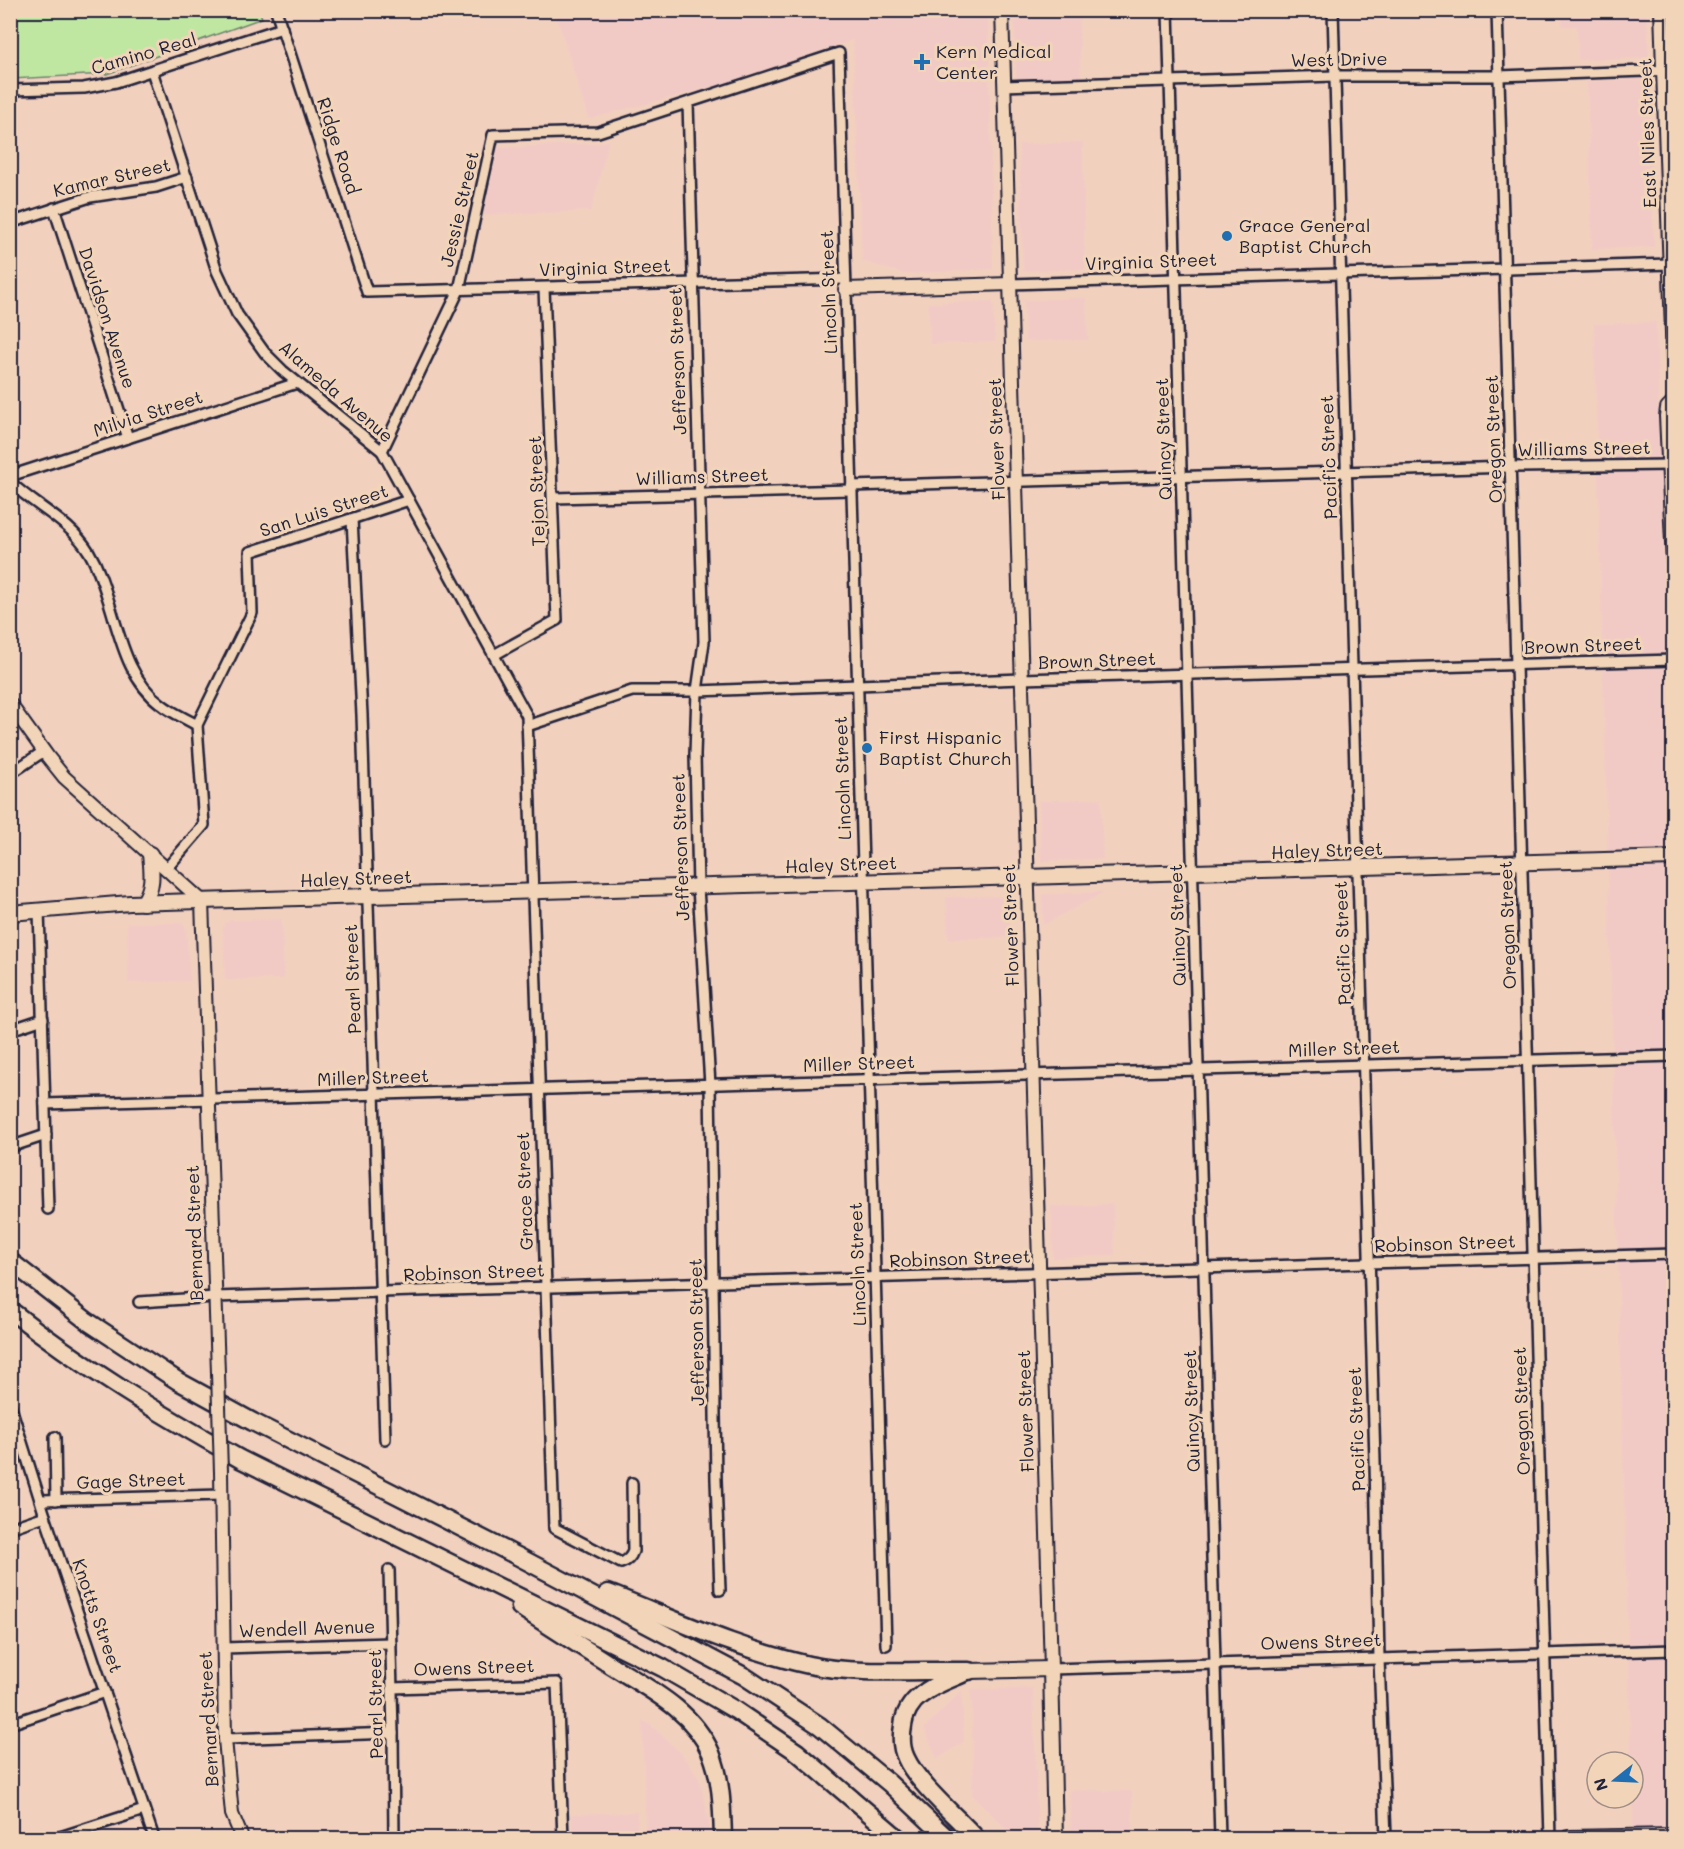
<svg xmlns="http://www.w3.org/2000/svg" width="1684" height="1849" viewBox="0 0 1684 1849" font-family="Mali,sans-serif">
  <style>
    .built { fill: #f1cac5 }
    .green { fill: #bfe7a2; stroke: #70846e; stroke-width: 1.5 }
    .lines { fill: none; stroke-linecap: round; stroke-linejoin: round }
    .minor-casing { stroke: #22223b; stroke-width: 14 }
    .tertiary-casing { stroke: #22223b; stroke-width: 16 }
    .secondary-casing { stroke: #22223b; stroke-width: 18 }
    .motorway-casing { stroke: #22223b; stroke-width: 21 }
    .minor { stroke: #f2d5b8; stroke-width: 9 }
    .tertiary { stroke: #f2d5b8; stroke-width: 12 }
    .secondary { stroke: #f2d5b8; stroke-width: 14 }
    .motorway { stroke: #f2d5b8; stroke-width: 16 }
    .tertiary-bridge-casing { stroke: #22223b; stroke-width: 16; stroke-linecap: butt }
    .tertiary-bridge { stroke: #f2d5b8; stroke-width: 12 }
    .poi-dot { fill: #1f6fb2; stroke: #f2d5b8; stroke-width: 2 }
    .labels { text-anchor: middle; stroke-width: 6; stroke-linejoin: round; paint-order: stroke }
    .poi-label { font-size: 18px; fill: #22223b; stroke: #f2d5b8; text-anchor: start }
    .street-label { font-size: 18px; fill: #22223b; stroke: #f2d5b8 }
  </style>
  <rect width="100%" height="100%" fill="#f2d0be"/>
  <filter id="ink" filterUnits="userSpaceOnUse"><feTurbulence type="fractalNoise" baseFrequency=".0167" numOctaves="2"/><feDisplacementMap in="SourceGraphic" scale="12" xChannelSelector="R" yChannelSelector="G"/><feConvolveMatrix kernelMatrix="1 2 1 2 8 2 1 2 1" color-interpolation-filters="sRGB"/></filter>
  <g filter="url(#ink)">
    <!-- built -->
    <g class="built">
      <polygon points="555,11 988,11 993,269 905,274 862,261 853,40 722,84 588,119"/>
      <polygon points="1014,11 1079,11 1081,81 1019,82 1016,76"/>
      <polygon points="1562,11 1647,11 1649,58 1578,60 1577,26 1562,26"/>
      <polygon points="1649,79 1654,247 1592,249 1587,81"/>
      <polygon points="609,140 591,211 483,215 498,148 597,143"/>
      <polygon points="1083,142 1085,269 1023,271 1019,144"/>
      <polygon points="1086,298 1088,340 1025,341 1024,300"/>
      <polygon points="993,301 995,342 930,344 928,303"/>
      <polygon points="1656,322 1674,896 1673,1838 1633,1838 1633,1762 1631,1762 1594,324"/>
      <polygon points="1101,798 1103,859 1041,861 1039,801"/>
      <polygon points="1104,892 1043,925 1042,894"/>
      <polygon points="1009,896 1010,937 948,939 946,897"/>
      <polygon points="282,919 284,979 225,980 223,928 225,923 230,920"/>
      <polygon points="127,923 183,923 186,928 190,981 128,983"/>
      <polygon points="1113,1204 1115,1255 1053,1258 1051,1206"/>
      <polygon points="1033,1688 1038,1838 1015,1838 972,1795 973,1772 971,1690"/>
      <polygon points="962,1690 964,1742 937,1759 924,1728"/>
      <polygon points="642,1720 650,1724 682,1754 700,1780 712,1838 646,1838"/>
      <polygon points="1069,1790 1132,1791 1133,1838 1071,1838"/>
      <polygon points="637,1812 638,1838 572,1838 572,1814"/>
    </g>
    <!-- green -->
    <polygon class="green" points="259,10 262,18 107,74 11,79 11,11"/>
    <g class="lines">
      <!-- minor casing -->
      <g class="minor-casing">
        <g id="minor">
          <polyline points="276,10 367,292 845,279"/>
          <polyline points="1168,10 1220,1838"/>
          <polyline points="1333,10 1375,1461 1379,1659 1386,1838"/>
          <polyline points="1497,10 1550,1838"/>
          <path d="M152 71 217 271 237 314 265 353 283 371 382 451 527 716 554 1528 621 1563C628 1561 631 1557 633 1551L632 1483"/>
          <polyline points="1004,86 1335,76 1499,76 1674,70"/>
          <polyline points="10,90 84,88 116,82 282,28"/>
          <polyline points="688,103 704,642 697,691 695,755 698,887 710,1085 716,1480 720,1590"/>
          <polyline points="54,208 128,438"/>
          <polyline points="10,223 90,197 156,187 187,177"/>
          <polyline points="1010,284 1670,264"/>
          <polyline points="382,451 459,290 493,135 598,132 839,53 886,1645"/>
          <polyline points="10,476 297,383"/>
          <path d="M10 482C36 507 70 521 89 552 98 567 103 583 108 599 120 636 128 680 161 704 172 713 185 718 197 725"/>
          <polyline points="851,486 1511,467 1670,465"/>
          <polyline points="554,498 851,490"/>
          <polyline points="352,519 362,715 385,1439"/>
          <polyline points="494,655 557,620 544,288"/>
          <polyline points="527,726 632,691 697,691 1022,679 1674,660"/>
          <polyline points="10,774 44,751"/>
          <polyline points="166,869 204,825 197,725 252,613 250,552 409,500"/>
          <polyline points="39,910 48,1209"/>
          <polyline points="10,1030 43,1019"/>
          <polyline points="45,1104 1674,1056"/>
          <polyline points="10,1147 46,1135"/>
          <polyline points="139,1302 215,1297 1674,1254"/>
          <polyline points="10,1404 45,1516 154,1838"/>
          <polyline points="55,1437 56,1500"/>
          <polyline points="41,1500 221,1495"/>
          <polyline points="10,1528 45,1516"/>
          <polyline points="389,1570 393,1733 394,1838"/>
          <polyline points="224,1648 391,1643"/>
          <polyline points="1051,1669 1674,1650"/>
          <polyline points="392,1688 557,1683 563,1838"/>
          <polyline points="10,1724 105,1692"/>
          <polyline points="225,1739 393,1733"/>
          <polyline points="57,1838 144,1810"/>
        </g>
      </g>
      <!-- tertiary casing -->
      <g class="tertiary-casing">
        <g id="tertiary">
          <polyline points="1002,10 1051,1669"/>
          <polyline points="845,289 1010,284"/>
          <polyline points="10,704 48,757 64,777 202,901 218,1373"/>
          <polyline points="221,1472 225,1739 232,1814 242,1838"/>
        </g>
      </g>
      <!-- secondary casing -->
      <g class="secondary-casing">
        <g id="secondary">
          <polyline points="1662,10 1674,362"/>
          <polyline points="1674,402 1668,408 1667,416 1674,564"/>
          <path d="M143 903C154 887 152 873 150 854"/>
          <polyline points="10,913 130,903 1674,858"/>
          <polyline points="969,1671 1051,1669 1055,1838"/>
          <polyline points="1568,1838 1674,1836"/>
        </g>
      </g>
      <!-- motorway casing -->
      <g class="motorway-casing">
        <g id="motorway">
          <polyline points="10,1261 87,1321 178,1381 253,1422 519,1557 744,1676 820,1726 889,1783 947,1838"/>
          <path d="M10 1310C82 1367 160 1414 240 1459L663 1668 735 1710 797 1752 898 1838"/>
          <path d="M608 1593C674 1619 740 1650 809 1665 856 1675 920 1670 969 1671"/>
          <path d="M520 1607C549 1626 579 1645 609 1664 647 1688 692 1709 711 1753 722 1780 722 1809 723 1838"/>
          <path d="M962 1674C948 1680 933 1685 921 1695 911 1702 904 1714 903 1726 901 1737 901 1748 906 1758 917 1783 957 1817 976 1838"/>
        </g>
      </g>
      <!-- minor -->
      <use href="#minor" class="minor"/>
      <!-- tertiary -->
      <use href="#tertiary" class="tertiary"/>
      <!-- secondary -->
      <use href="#secondary" class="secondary"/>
      <!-- motorway -->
      <use href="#motorway" class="motorway"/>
      <!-- tertiary-bridge casing -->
      <g class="tertiary-bridge-casing">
        <polyline id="tertiary-bridge" points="218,1373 221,1472"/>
      </g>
      <!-- tertiary-bridge -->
      <use href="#tertiary-bridge" class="tertiary-bridge"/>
    </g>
  </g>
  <!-- markers -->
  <g class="poi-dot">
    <path d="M919 53h6v6h6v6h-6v6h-6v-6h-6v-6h6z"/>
    <circle cx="1227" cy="236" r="6"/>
    <circle cx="867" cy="748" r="6"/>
  </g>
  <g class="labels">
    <!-- poi labels -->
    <g class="poi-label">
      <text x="936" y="58">Kern Medical<tspan x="936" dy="21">Center</tspan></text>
      <text x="1239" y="232">Grace General<tspan x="1239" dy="21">Baptist Church</tspan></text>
      <text x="879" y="744">First Hispanic<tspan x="879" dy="21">Baptist Church</tspan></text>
    </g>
    <!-- street labels -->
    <g class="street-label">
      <text transform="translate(144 54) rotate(-16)" y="6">Camino Real</text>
      <text transform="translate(1339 60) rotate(-1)" y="6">West Drive</text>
      <text transform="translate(1648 133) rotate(-92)" y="6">East Niles Street</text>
      <text transform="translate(338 146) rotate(72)" y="6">Ridge Road</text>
      <text transform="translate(112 178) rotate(-13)" y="6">Kamar Street</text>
      <text transform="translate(460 209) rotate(-77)" y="6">Jessie Street</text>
      <text transform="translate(1151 262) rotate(-2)" y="6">Virginia Street</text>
      <text transform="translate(605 268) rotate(-2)" y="6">Virginia Street</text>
      <text transform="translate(829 292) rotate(-92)" y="6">Lincoln Street</text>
      <text transform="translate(107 318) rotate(72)" y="6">Davidson Avenue</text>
      <text transform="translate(678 361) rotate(-92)" y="6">Jefferson Street</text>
      <text transform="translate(336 392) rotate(41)" y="6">Alameda Avenue</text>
      <text transform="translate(148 414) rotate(-18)" y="6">Milvia Street</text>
      <text transform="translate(997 439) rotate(-92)" y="6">Flower Street</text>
      <text transform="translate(1164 439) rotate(-92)" y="6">Quincy Street</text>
      <text transform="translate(1494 439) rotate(-92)" y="6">Oregon Street</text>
      <text transform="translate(1584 449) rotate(-1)" y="6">Williams Street</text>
      <text transform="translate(1329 457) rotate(-92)" y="6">Pacific Street</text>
      <text transform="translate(702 477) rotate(-2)" y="6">Williams Street</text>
      <text transform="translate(537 491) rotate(-92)" y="6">Tejon Street</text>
      <text transform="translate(324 511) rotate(-18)" y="6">San Luis Street</text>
      <text transform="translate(1583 646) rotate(-2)" y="6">Brown Street</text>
      <text transform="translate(1097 661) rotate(-2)" y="6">Brown Street</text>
      <text transform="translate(843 778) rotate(-92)" y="6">Lincoln Street</text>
      <text transform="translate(681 847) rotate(-92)" y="6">Jefferson Street</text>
      <text transform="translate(1327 851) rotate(-2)" y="6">Haley Street</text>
      <text transform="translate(841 865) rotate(-2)" y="6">Haley Street</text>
      <text transform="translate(356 879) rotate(-2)" y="6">Haley Street</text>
      <text transform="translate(1011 925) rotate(-92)" y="6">Flower Street</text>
      <text transform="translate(1178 925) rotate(-92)" y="6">Quincy Street</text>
      <text transform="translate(1508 925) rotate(-92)" y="6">Oregon Street</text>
      <text transform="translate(1343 943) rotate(-92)" y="6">Pacific Street</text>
      <text transform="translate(353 979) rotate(-92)" y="6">Pearl Street</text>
      <text transform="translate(1344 1049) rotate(-2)" y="6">Miller Street</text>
      <text transform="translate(859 1064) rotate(-2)" y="6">Miller Street</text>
      <text transform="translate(373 1078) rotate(-2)" y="6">Miller Street</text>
      <text transform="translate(525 1191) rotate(-92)" y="6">Grace Street</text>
      <text transform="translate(195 1233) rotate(-92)" y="6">Bernard Street</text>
      <text transform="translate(1445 1244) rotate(-2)" y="6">Robinson Street</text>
      <text transform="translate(960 1259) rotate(-2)" y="6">Robinson Street</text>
      <text transform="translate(858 1264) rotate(-92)" y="6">Lincoln Street</text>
      <text transform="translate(474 1273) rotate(-2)" y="6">Robinson Street</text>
      <text transform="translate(697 1332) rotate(-91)" y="6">Jefferson Street</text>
      <text transform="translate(1026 1411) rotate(-92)" y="6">Flower Street</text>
      <text transform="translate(1192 1411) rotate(-92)" y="6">Quincy Street</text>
      <text transform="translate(1522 1411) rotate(-92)" y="6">Oregon Street</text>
      <text transform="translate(1357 1429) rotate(-92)" y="6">Pacific Street</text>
      <text transform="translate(131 1481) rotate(-2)" y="6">Gage Street</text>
      <text transform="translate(97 1616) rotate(71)" y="6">Knotts Street</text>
      <text transform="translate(307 1629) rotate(-2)" y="6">Wendell Avenue</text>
      <text transform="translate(1321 1642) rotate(-2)" y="6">Owens Street</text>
      <text transform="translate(474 1668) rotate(-2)" y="6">Owens Street</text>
      <text transform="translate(376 1704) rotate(-91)" y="6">Pearl Street</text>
      <text transform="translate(209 1719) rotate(-93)" y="6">Bernard Street</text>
    </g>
  </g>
  <!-- margin -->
  <rect width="1684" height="1849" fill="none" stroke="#f2d5b8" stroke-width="36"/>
  <rect x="18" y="18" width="1648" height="1813" fill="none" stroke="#22223b" stroke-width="2" filter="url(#ink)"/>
  <!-- north arrow -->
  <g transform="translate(1615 1780) rotate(252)"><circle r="28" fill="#f2d5b8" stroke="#9f8d86" stroke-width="1.5"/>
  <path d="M0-4.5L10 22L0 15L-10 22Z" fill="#1f6fb2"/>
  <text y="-9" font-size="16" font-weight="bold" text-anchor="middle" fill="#22223b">N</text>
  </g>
</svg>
